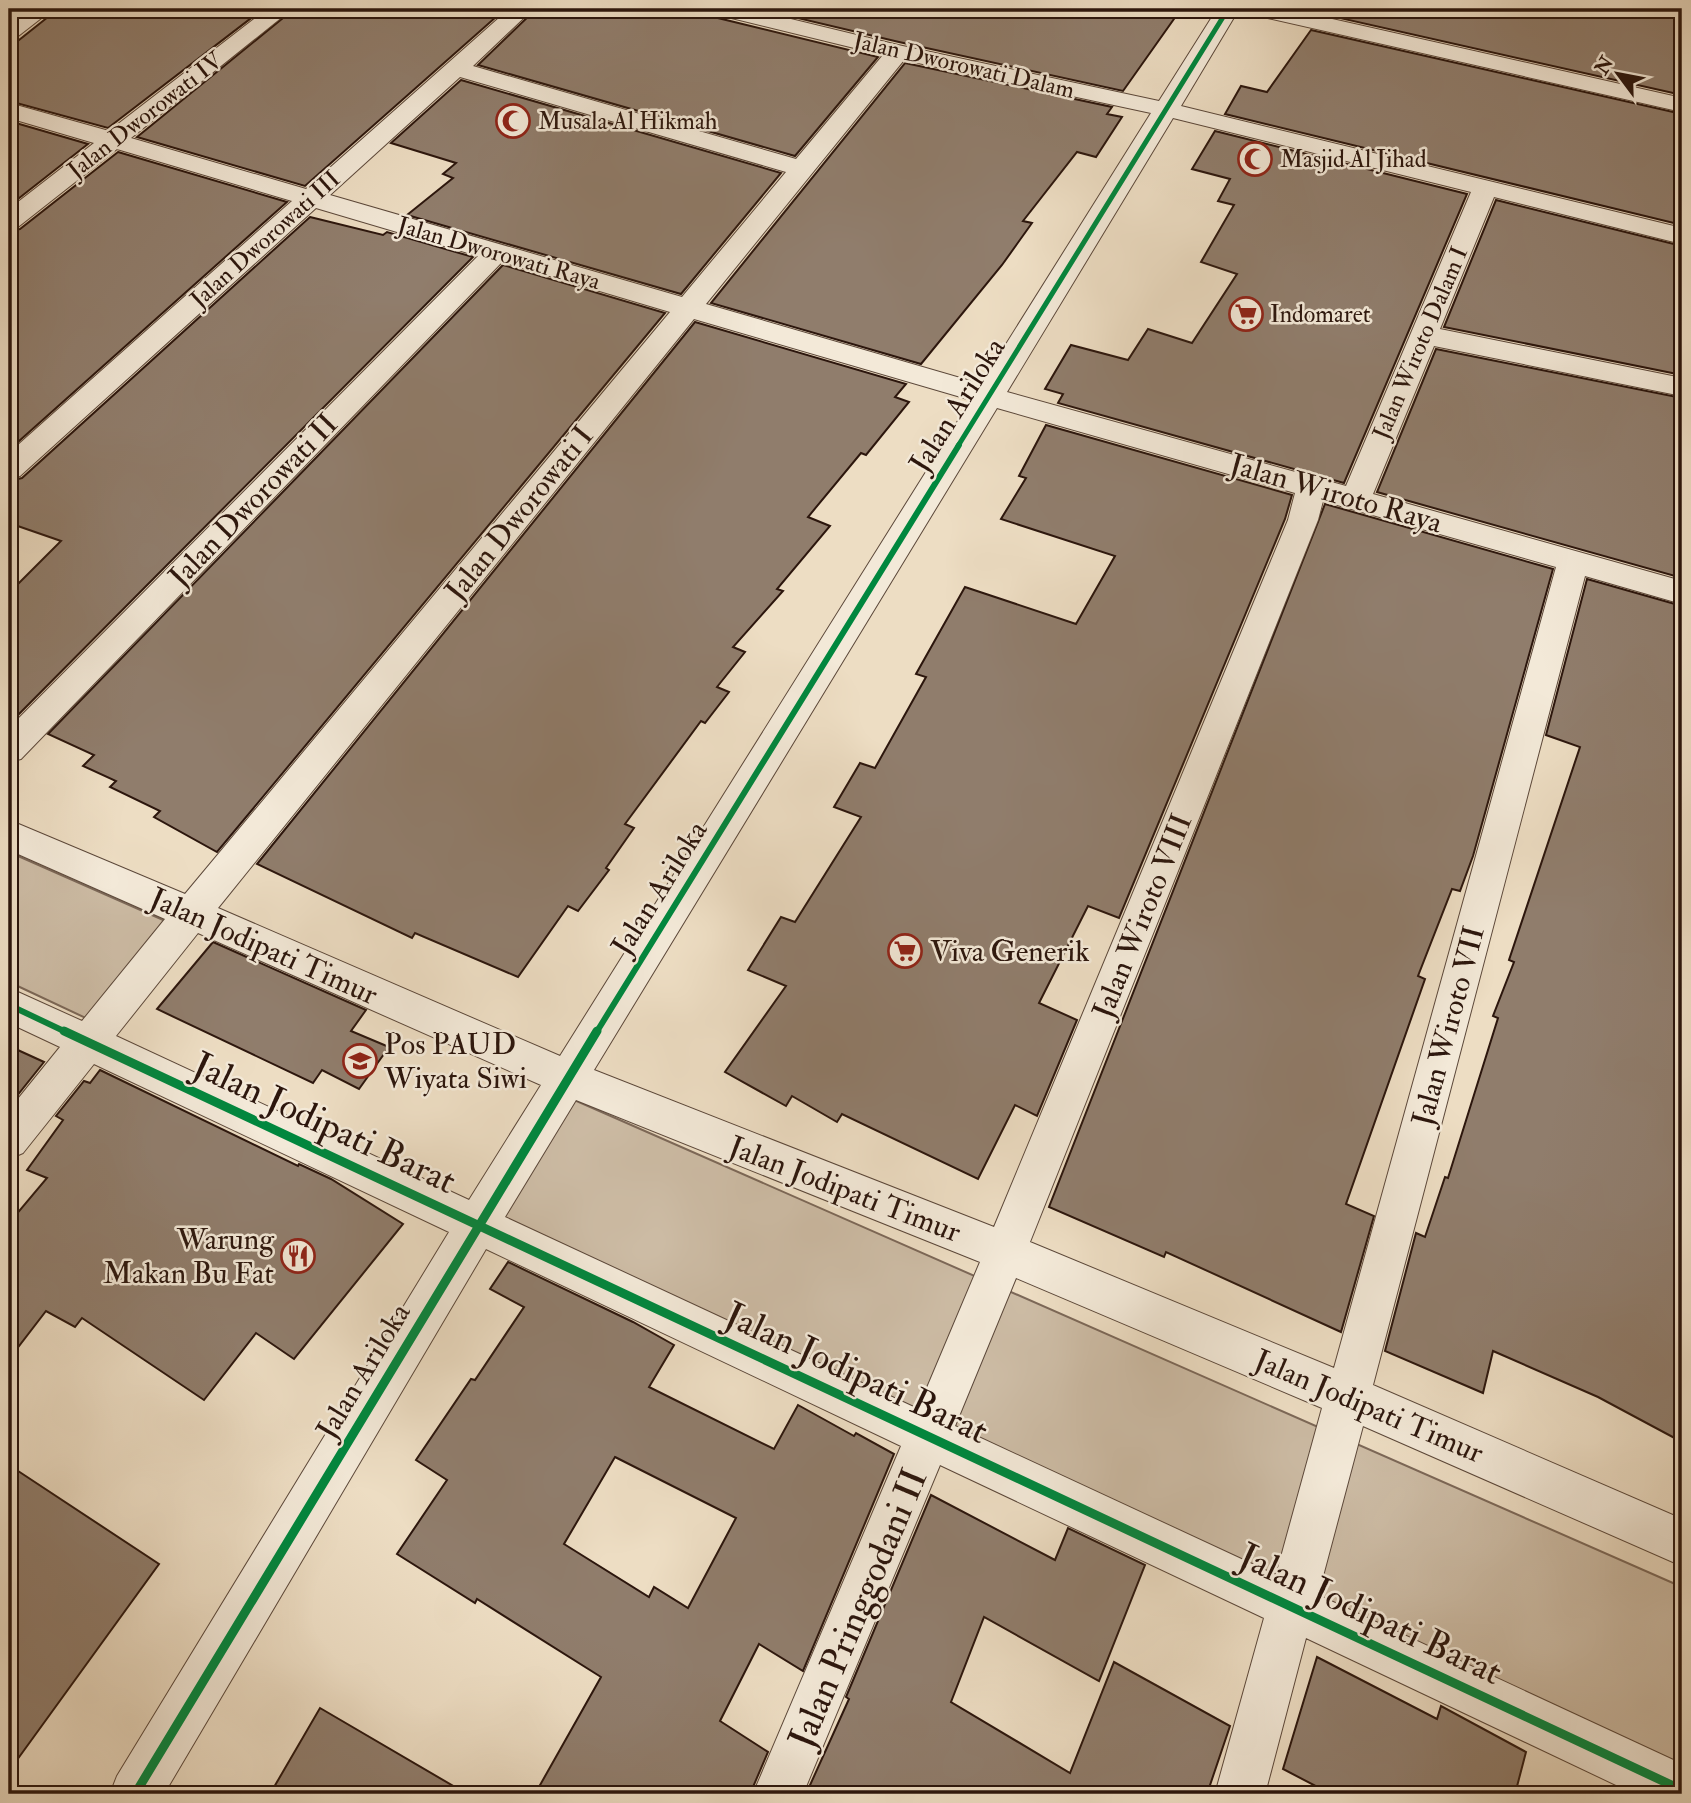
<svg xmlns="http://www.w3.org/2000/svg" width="1691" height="1803" viewBox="0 0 1691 1803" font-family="'IM FELL Double Pica',serif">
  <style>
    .green { fill: #ccbba4; stroke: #7c6858; stroke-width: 2 }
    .building { fill: #907d6c; stroke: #2c160d; stroke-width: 2; fill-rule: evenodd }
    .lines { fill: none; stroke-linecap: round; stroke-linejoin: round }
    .minor-casing { stroke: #5c483a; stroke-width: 2 }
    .minor { fill: #f3e9d8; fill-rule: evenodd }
    .cycleway-far2-casing { stroke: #f3e9d8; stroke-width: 9 }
    .cycleway-far1-casing { stroke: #f3e9d8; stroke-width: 10 }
    .cycleway-casing { stroke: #f3e9d8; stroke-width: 13 }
    .cycleway-far2 { stroke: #00873e; stroke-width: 5 }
    .cycleway-far1 { stroke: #00873e; stroke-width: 6 }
    .cycleway { stroke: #00873e; stroke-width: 9 }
    .labels { text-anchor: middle; stroke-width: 5; stroke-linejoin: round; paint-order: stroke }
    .far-street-label { font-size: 24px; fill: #2c160d; stroke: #f3e9d8 }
    .far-poi-label { font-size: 24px; fill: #2c160d; stroke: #f3e9d8; text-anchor: start }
    .street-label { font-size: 30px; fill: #2c160d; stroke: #f3e9d8 }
    .poi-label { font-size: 30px; fill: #2c160d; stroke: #f3e9d8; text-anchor: start }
    .near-street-label { font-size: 37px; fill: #2c160d; stroke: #f3e9d8 }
  </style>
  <rect width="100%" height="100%" fill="#edddc3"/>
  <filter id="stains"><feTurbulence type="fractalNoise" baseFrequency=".00286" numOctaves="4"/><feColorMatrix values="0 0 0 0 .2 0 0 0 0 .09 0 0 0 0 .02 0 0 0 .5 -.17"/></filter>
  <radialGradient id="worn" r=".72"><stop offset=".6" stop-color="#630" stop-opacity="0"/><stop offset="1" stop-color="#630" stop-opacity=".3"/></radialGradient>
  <!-- green -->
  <g class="green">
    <polygon points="9,852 170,923 90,1020 9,982"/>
    <polygon points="572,1099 1682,1587 1682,1769 500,1217"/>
  </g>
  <!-- building -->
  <g class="building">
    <polygon points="58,9 263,9 108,128 9,101 9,48"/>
    <polygon points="294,9 505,9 305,186 137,137"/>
    <polygon points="536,9 709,9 714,17 878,57 795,156 478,65"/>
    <polygon points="760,9 1181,9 1123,91 899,42"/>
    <polygon points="1326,9 1682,9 1682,95 1322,14"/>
    <polygon points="1311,30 1682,114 1682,225 1225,114 1241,86 1267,92"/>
    <polygon points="905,63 1112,107 1107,114 1122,117 1096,157 1077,152 1023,221 1032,223 1002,265 921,364 711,303"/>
    <polygon points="461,80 781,173 681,294 407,215 453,178 443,174 456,163 391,143"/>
    <polygon points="9,121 88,144 9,206"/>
    <polygon points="1215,131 1467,194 1344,483 1058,403 1063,394 1045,389 1071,345 1128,360 1148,329 1192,343 1237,274 1201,262 1234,205 1218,201 1230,179 1192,169"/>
    <polygon points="118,152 287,202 9,450 9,231 20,229"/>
    <polygon points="1496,200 1682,246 1682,375 1444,327"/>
    <polygon points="310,217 383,235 387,232 473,257 14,719 9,717 9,593 61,541 9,523 9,481 22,478"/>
    <polygon points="503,265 665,313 217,852 154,817 160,811 110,787 116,781 83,766 94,755 48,734"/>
    <polygon points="695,322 906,384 895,397 909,402 866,455 861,453 808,517 830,526 777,589 783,591 733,647 745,652 717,687 729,692 705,723 701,721 625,824 634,828 606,868 609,870 578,911 568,906 518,977 415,933 412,938 257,864"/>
    <polygon points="1436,349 1682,398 1682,578 1377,492"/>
    <polygon points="1046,425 1292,495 1285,519 1119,918 1088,906 1039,1003 1077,1020 1037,1116 1015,1105 978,1179 842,1114 837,1122 792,1096 786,1106 725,1072 786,986 748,970 781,917 795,922 861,817 834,807 860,763 875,768 926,677 916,674 965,587 1076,624 1115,556 1001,519 1026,478 1019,476"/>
    <polygon points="1325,504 1553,569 1473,856 1460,891 1452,889 1418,976 1425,979 1346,1204 1374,1216 1341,1332 1166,1252 1164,1257 1049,1207"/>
    <polygon points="1587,579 1682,606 1682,1442 1598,1397 1493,1351 1483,1393 1385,1351 1416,1233 1425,1237 1445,1177 1448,1178 1498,1018 1493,1016 1514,962 1509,960 1580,747 1546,735"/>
    <polygon points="213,942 366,1010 351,1031 389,1047 359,1089 322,1070 313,1083 157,1009"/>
    <polygon points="9,1046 44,1062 16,1097 9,1094"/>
    <polygon points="100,1070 298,1166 299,1164 331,1179 403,1224 294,1359 256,1333 204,1400 82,1318 75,1327 46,1311 9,1359 9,1223 47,1178 27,1170 63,1120 56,1116 84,1081 90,1083"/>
    <path d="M508 1262 633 1322 674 1345 649 1387 774 1449 798 1405 854 1436 856 1433 894 1454 803 1671 759 1644 720 1721 768 1752 750 1794H535L601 1677 477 1599 475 1603 397 1554 447 1480 416 1460 471 1379 475 1380 524 1307 490 1289ZM615 1457 736 1518 688 1608 654 1587 649 1597 564 1544Z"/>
    <polygon points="9,1465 159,1564 9,1771"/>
    <polygon points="931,1495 1055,1560 1068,1528 1145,1565 1099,1681 984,1617 951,1702 1070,1773 1114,1662 1230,1726 1207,1794 806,1794 849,1699 846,1697"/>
    <polygon points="1317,1657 1437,1719 1441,1706 1526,1752 1515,1794 1331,1794 1283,1769"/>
    <polygon points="320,1708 467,1794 270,1794"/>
  </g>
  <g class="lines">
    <!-- minor casing -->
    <g class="minor-casing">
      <g id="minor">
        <polygon points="27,9 53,9 17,37 9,39 9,22"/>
        <path d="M267 9H292L131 138 306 189 509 9H533L473 66 796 159 883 55 715 14 712 9H750L898 45 1159 101 1217 9H1239L1181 106 1682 228V244L1494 197 1440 329 1682 378V396L1434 346 1373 494 1682 581V604L1585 576 1373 1385 1682 1519V1566L1363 1426 1318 1595 1682 1764V1794H1635L1306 1638 1265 1794H1215L1264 1618 940 1465 803 1794H753L901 1446 486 1249 164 1794H110L117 1776 449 1232 94 1064 23 1153 9 1159V1110L60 1047 9 1023V988L82 1021 165 919 9 850V820L185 894 670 312 502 262 21 759 9 762V728L478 256 316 208 20 476 9 479V453L292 201 117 149 18 227 9 229V209L94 143 9 118V103L109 131ZM904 60 1151 113 981 384 706 304ZM460 77 786 172 682 297 330 195ZM1173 118 1471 192 1346 486 1007 392ZM694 319 971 400 560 1056 218 908ZM997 408 1295 493 1288 520 994 1227 594 1070ZM1323 501 1556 567 1334 1368 1030 1242 1318 520ZM198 933 541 1085 469 1200 116 1036ZM576 1100 980 1262 918 1409 505 1217ZM1016 1278 1322 1408 1276 1575 955 1426Z"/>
        <polygon points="1248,9 1288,9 1682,98 1682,112 1259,16 1251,14"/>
      </g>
    </g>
    <!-- minor -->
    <use href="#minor" class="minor"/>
    <!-- cycleway-far2 casing -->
    <g class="cycleway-far2-casing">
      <polyline id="cycleway-far2" points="958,446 1228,9"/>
    </g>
    <!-- cycleway-far1 casing -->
    <g class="cycleway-far1-casing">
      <g id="cycleway-far1">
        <polyline points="9,1005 68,1033"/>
        <polyline points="596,1033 959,445"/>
      </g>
    </g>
    <!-- cycleway casing -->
    <g class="cycleway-casing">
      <g id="cycleway">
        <polyline points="64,1031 1682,1790"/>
        <polyline points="135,1794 597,1031"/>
      </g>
    </g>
    <!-- cycleway-far2 -->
    <use href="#cycleway-far2" class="cycleway-far2"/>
    <!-- cycleway-far1 -->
    <use href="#cycleway-far1" class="cycleway-far1"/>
    <!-- cycleway -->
    <use href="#cycleway" class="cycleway"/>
  </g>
  <!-- icons -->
  <defs>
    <g id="mosque-ring" transform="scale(1.75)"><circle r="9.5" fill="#f3e9d8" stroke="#8f2418" stroke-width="1.5"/><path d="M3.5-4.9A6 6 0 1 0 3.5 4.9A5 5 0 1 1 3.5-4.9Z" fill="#8f2418"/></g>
    <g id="supermarket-ring" transform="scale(1.75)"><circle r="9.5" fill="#f3e9d8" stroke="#8f2418" stroke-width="1.5"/><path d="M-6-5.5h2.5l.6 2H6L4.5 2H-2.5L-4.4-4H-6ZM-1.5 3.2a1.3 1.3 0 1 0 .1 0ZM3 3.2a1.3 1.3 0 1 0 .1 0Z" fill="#8f2418"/></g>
    <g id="school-ring" transform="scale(1.75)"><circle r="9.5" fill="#f3e9d8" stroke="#8f2418" stroke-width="1.5"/><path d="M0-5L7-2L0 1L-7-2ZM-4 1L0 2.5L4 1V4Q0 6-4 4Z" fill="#8f2418"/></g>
    <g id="restaurant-ring" transform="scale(1.75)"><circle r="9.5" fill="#f3e9d8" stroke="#8f2418" stroke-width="1.5"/><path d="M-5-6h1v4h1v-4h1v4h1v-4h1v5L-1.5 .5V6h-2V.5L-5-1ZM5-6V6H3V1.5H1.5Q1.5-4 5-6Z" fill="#8f2418"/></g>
  </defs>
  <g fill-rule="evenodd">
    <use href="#mosque-ring" x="513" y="121"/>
    <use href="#mosque-ring" x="1255" y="159"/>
    <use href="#supermarket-ring" x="1246" y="314"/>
    <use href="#supermarket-ring" x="905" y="951"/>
    <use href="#school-ring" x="360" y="1061"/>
    <use href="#restaurant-ring" x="298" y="1256"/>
  </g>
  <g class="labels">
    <!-- far-street labels -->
    <g class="far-street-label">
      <text transform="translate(964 65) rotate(13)" y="8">Jalan Dworowati Dalam</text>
      <text transform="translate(145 115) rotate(-38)" y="8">Jalan Dworowati IV</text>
      <text transform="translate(265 239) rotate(-42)" y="8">Jalan Dworowati III</text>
      <text transform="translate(499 253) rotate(16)" y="8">Jalan Dworowati Raya</text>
      <text transform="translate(1420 343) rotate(-67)" y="8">Jalan Wiroto Dalam I</text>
    </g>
    <!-- far-poi labels -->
    <g class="far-poi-label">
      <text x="538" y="129">Musala Al Hikmah</text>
      <text x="1280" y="167">Masjid Al Jihad</text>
      <text x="1270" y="322">Indomaret</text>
    </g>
    <!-- street labels -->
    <g class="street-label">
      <text transform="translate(957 405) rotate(-58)" y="10">Jalan Ariloka</text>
      <text transform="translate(1336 493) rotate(16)" y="10">Jalan Wiroto Raya</text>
      <text transform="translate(253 500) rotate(-46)" y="10">Jalan Dworowati II</text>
      <text transform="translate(519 513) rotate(-51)" y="10">Jalan Dworowati I</text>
      <text transform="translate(659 888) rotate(-58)" y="10">Jalan Ariloka</text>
      <text transform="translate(1142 916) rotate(-68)" y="10">Jalan Wiroto VIII</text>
      <text transform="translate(264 946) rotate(24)" y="10">Jalan Jodipati Timur</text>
      <text transform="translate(1448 1026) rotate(-75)" y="10">Jalan Wiroto VII</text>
      <text transform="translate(845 1189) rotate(21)" y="10">Jalan Jodipati Timur</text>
      <text transform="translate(363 1371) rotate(-59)" y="10">Jalan Ariloka</text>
      <text transform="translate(1369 1406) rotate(23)" y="10">Jalan Jodipati Timur</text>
    </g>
    <!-- poi labels -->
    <g class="poi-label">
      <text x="930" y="961">Viva Generik</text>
      <text x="384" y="1054">Pos PAUD<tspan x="384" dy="34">Wiyata Siwi</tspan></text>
      <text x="274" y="1249" text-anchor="end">Warung<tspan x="274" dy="34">Makan Bu Fat</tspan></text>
    </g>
    <!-- near-street labels -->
    <g class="near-street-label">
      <text transform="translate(325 1122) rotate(25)" y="13">Jalan Jodipati Barat</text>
      <text transform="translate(857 1372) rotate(25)" y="13">Jalan Jodipati Barat</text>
      <text transform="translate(857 1608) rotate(-67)" y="13">Jalan Pringgodani II</text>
      <text transform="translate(1371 1613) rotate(25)" y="13">Jalan Jodipati Barat</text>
    </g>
  </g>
  <!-- margin -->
  <rect width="1691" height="1803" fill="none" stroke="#edddc3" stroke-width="35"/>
  <rect x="10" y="10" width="1670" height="1782" fill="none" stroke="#2c160d" stroke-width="3.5"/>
  <rect x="18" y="18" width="1656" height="1768" fill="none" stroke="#2c160d" stroke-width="2"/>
  <!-- north arrow -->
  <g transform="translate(1618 74) rotate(302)" stroke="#f3e9d8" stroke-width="5" paint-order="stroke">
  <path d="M0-5L12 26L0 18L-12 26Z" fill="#2c160d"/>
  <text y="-10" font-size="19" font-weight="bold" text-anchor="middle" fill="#2c160d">N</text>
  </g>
  <rect width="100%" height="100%" filter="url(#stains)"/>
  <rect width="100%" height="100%" fill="url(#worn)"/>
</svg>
